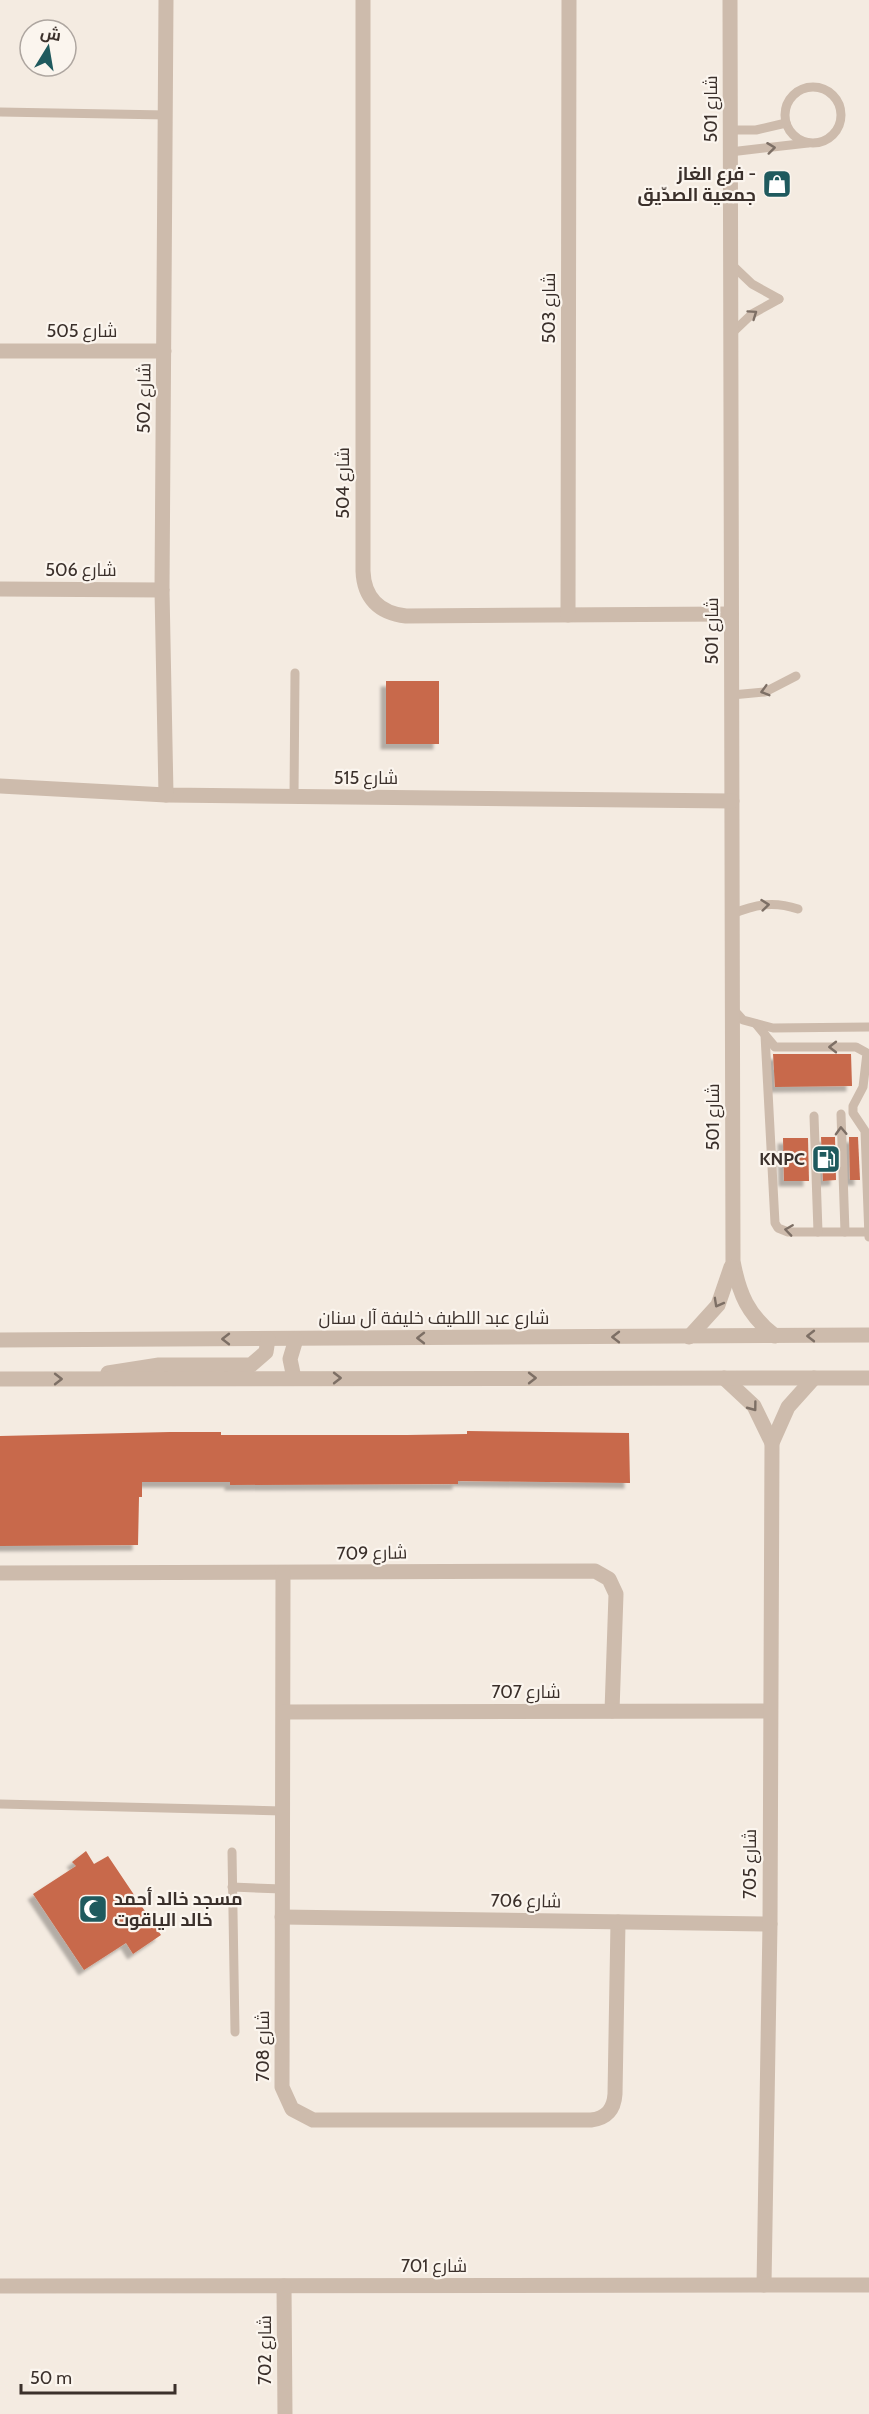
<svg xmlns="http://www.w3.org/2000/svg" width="869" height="2414" viewBox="0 0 869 2414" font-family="Cabin,Cairo,sans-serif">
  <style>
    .building { fill: #c8694b; filter: url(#shadow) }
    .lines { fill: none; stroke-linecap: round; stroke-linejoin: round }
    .service { stroke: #cdbbac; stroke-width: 9 }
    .minor { stroke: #cdbbac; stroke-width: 15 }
    .tertiary { stroke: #cdbbac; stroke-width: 15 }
    .oneway { stroke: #7d6f65 }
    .labels { text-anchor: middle; stroke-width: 4.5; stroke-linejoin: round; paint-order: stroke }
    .street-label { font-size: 18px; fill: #3b302b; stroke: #fbf5ee }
    .poi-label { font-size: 18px; font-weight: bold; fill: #3b302b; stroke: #fbf5ee; text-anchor: end }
  </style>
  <defs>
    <filter id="shadow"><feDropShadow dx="-5.5" dy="5.5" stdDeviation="1.5" flood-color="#0004"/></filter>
  </defs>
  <rect width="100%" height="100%" fill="#f4ebe1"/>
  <!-- building -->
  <g class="building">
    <rect x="386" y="681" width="53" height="63"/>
    <polygon points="773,1054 851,1054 852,1086 775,1087"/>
    <polygon points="821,1137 835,1137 836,1180 823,1181"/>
    <polygon points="849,1137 858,1137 860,1180 850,1180"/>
    <polygon points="783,1138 808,1138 809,1181 784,1181"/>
    <polygon points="467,1431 629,1433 630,1483 458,1481 458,1484 230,1485 230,1482 142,1482 142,1497 139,1497 138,1545 0,1546 0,1436 170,1432 221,1432 221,1435 407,1435 467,1434"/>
    <polygon points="86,1851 94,1864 108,1856 161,1935 133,1954 126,1943 84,1970 33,1894 76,1866 72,1862"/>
  </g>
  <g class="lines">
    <!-- service -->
    <g class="service">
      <circle cx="813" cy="115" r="28"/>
      <polyline points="0,112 167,115"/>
      <polyline points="730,130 756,130 786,123"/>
      <polyline points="730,152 808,143"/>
      <polyline points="731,264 752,284 779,299"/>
      <polyline points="732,333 752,314 779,299"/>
      <polyline points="732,695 765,692 796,676"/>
      <polyline points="294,797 295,673"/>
      <path d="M732 914C756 904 774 901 798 909"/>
      <polyline points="733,1009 743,1020 773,1028 869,1027"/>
      <polyline points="756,1024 765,1035 775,1223 778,1228 788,1232 868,1232"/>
      <polyline points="765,1035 775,1047 856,1047 867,1053 863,1087 853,1106 853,1113 865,1131 869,1237"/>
      <polyline points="841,1114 845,1232"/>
      <polyline points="814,1116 818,1232"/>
      <polyline points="0,1804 282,1811"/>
      <polyline points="232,1852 235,2032"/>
      <polyline points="232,1887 282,1889"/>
    </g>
    <!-- minor -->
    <g class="minor">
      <path d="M363 0V571C364 598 379 613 406 616L731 614"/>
      <path d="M730 0 733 1261C739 1294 748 1315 775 1336"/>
      <polyline points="0,351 164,351"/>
      <polyline points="0,589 162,590"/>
      <polyline points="568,615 569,0"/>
      <polyline points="0,786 166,795 732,801"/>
      <polyline points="166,795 162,590 166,0"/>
      <polyline points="689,1337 718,1305 731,1267"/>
      <polyline points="724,1378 754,1406 772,1443"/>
      <polyline points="0,1573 595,1571 609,1579 616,1594 612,1711"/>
      <path d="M283 1573 282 2087 292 2109 313 2120H591C607 2118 614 2109 615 2094L618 1922"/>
      <polyline points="284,1712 769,1711"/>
      <polyline points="282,1917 770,1924"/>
      <polyline points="764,2285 770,1924 772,1443 788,1407 814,1378"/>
      <polyline points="0,2286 869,2285"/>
      <polyline points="284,2286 285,2414"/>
    </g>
    <!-- tertiary -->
    <g class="tertiary">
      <polyline points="0,1340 869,1335"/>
      <polyline points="108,1373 159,1365 251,1365 266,1352 268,1339"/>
      <polyline points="294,1378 290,1359 296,1339"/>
      <polyline points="0,1379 869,1378"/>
    </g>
  </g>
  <!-- one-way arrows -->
  <defs><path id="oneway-chevron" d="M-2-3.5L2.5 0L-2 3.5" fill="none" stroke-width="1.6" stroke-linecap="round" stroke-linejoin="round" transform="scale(1.5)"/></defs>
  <g class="oneway">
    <use href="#oneway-chevron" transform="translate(771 148) rotate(-7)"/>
    <use href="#oneway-chevron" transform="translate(753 314) rotate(-35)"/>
    <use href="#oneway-chevron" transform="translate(765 691) rotate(164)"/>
    <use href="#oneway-chevron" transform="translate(765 905) rotate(-6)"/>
    <use href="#oneway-chevron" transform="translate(833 1047) rotate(180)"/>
    <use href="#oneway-chevron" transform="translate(841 1131) rotate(-92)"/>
    <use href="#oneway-chevron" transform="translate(789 1230) rotate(-172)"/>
    <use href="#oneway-chevron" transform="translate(718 1303) rotate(119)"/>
    <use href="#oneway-chevron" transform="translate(811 1336) rotate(180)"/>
    <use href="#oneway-chevron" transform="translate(616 1337) rotate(180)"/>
    <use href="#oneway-chevron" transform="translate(421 1338) rotate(180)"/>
    <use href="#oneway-chevron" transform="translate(226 1339) rotate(180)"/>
    <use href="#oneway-chevron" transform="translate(337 1378)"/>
    <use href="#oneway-chevron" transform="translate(532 1378)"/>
    <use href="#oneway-chevron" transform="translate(58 1379)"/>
    <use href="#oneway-chevron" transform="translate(753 1407) rotate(53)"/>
  </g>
  <!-- icons -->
  <defs>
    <g id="shop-square" transform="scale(1.5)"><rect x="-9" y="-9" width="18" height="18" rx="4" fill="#1f5a5e" stroke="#fbf5ee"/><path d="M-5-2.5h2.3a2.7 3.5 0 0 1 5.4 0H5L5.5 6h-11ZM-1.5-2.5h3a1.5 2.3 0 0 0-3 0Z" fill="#fff"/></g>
    <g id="fuel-square" transform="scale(1.5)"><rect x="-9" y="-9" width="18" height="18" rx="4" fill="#1f5a5e" stroke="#fbf5ee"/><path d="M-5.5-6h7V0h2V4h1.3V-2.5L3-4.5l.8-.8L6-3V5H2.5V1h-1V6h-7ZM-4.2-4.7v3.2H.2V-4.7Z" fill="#fff"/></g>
    <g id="mosque-square" transform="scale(1.5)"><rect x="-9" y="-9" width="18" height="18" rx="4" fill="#1f5a5e" stroke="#fbf5ee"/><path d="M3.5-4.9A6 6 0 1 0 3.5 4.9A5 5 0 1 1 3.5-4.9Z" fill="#fff"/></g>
  </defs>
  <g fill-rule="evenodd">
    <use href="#shop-square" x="777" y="184"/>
    <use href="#fuel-square" x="826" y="1159"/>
    <use href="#mosque-square" x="93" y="1909"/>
  </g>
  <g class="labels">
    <!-- street labels -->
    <g class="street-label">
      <text transform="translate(711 109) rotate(-90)" y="6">شارع 501</text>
      <text transform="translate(549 308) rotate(-90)" y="6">شارع 503</text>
      <text x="82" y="337">شارع 505</text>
      <text transform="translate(144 398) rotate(-89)" y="6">شارع 502</text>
      <text transform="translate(343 483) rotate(-90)" y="6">شارع 504</text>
      <text x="81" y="576">شارع 506</text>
      <text transform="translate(712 631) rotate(-90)" y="6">شارع 501</text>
      <text x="366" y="784">شارع 515</text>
      <text transform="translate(713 1117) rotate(-90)" y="6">شارع 501</text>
      <text x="434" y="1324">شارع عبد اللطيف خليفة آل سنان</text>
      <text transform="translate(372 1553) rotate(-1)" y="6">شارع 709</text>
      <text x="526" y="1698">شارع 707</text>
      <text transform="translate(750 1864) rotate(-90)" y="6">شارع 705</text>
      <text transform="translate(526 1901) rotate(1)" y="6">شارع 706</text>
      <text transform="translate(263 2046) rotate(-90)" y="6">شارع 708</text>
      <text x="434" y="2272">شارع 701</text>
      <text transform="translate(265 2350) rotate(-90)" y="6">شارع 702</text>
    </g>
    <!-- poi labels -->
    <g class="poi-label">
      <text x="756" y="180">فرع الغاز -<tspan x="756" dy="21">جمعية الصدّيق</tspan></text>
      <text x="805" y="1165">KNPC</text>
      <text x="114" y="1905" text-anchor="start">مسجد خالد أحمد<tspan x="114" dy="21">خالد الياقوت</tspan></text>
    </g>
  </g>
  <!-- north arrow -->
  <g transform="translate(48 48) rotate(11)"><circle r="28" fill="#fbf5ee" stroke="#aea6a0" stroke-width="1.5"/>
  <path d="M0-4.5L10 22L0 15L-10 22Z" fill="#1f5a5e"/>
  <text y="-9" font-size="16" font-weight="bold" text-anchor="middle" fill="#3b302b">ش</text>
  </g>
  <!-- scale -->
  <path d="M21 2384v9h154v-9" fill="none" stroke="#3b302b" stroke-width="3"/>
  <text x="30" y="2384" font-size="18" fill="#3b302b" stroke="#fbf5ee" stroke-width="4.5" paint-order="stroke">50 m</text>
</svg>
